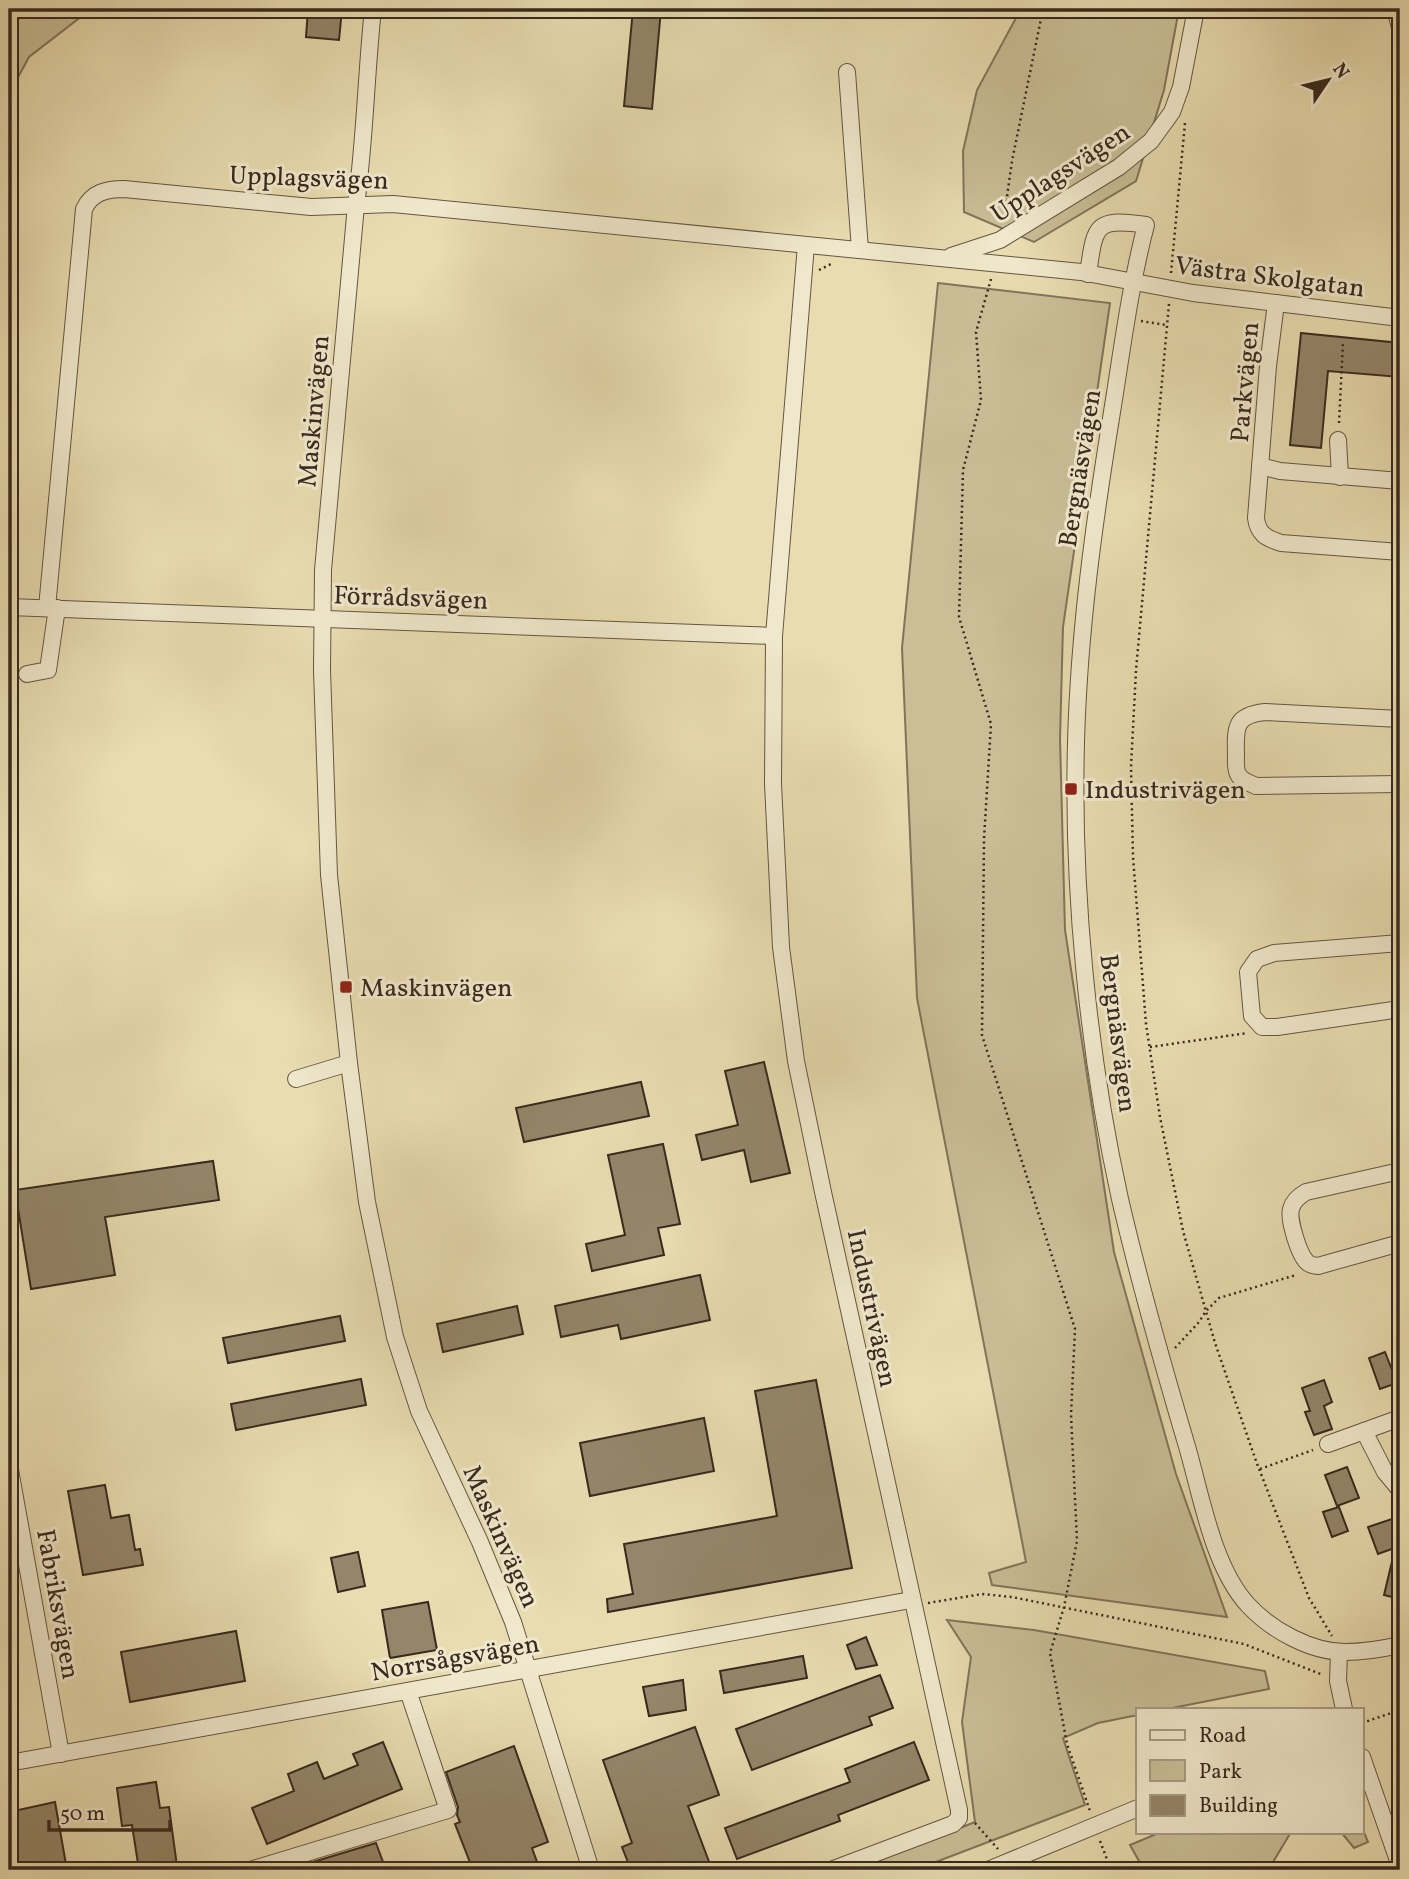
<svg xmlns="http://www.w3.org/2000/svg" width="1409" height="1879" viewBox="0 0 1409 1879" font-family="Vollkorn,serif">
  <style>
    .green { fill: #cabe97; stroke: #82745a; stroke-width: 2 }
    .building { fill: #94866a; stroke: #39291e; stroke-width: 2 }
    .lines { fill: none; stroke-linecap: round; stroke-linejoin: round }
    .minor-casing { stroke: #655642; stroke-width: 18 }
    .path { stroke: #39291e; stroke-width: 2.5; stroke-dasharray: 2 3.5; stroke-linecap: butt }
    .minor { stroke: #f0e8cc; stroke-width: 16 }
    .poi-dot { fill: #8f2418; stroke: #f0e8cc; stroke-width: 2.5 }
    .labels { text-anchor: middle; stroke-width: 6; stroke-linejoin: round; paint-order: stroke }
    .street-label { font-size: 26px; fill: #39291e; stroke: #f0e8cc }
    .poi-label { font-size: 26px; fill: #39291e; stroke: #f0e8cc; text-anchor: start }
  </style>
  <rect width="100%" height="100%" fill="#e8dcb0"/>
  <filter id="stains"><feTurbulence type="fractalNoise" baseFrequency=".00286" numOctaves="4"/><feColorMatrix values="0 0 0 0 .2 0 0 0 0 .09 0 0 0 0 .02 0 0 0 .5 -.17"/></filter>
  <radialGradient id="worn" r=".72"><stop offset=".6" stop-color="#630" stop-opacity="0"/><stop offset="1" stop-color="#630" stop-opacity=".3"/></radialGradient>
  <!-- green -->
  <g class="green">
    <polygon points="9,9 91,9 29,57 9,94"/>
    <polygon points="1017,9 1179,9 1164,90 1136,181 1034,242 964,212 963,151 977,90 1016,18"/>
    <polygon points="938,283 1110,303 1063,627 1060,739 1065,930 1114,1252 1176,1474 1227,1617 992,1585 989,1573 1026,1562 917,998 902,648"/>
    <polygon points="947,1620 1034,1630 1265,1671 1269,1689 1167,1709 1138,1709 1138,1715 1098,1723 1063,1738 1085,1805 915,1870 855,1870 975,1822 962,1722 971,1657"/>
    <polygon points="1362,1827 1368,1842 1354,1848 1341,1832 1362,1832"/>
    <polygon points="1161,1832 1291,1832 1273,1862 1238,1870 1144,1870 1130,1845"/>
  </g>
  <!-- building -->
  <g class="building">
    <polygon points="308,9 342,9 339,40 306,37"/>
    <polygon points="633,9 661,9 652,109 624,106"/>
    <polygon points="1301,333 1400,343 1400,377 1328,371 1321,448 1290,445"/>
    <polygon points="764,1062 790,1173 751,1182 744,1150 702,1160 696,1135 738,1125 725,1071"/>
    <polygon points="641,1082 649,1116 524,1142 516,1108"/>
    <polygon points="663,1144 680,1224 658,1228 664,1255 592,1271 586,1244 625,1235 608,1155"/>
    <polygon points="213,1161 219,1200 105,1217 115,1275 31,1289 15,1190"/>
    <polygon points="700,1275 710,1320 621,1339 618,1325 561,1337 555,1306"/>
    <polygon points="517,1306 523,1334 443,1352 437,1324"/>
    <polygon points="340,1316 345,1341 228,1363 223,1338"/>
    <polygon points="1385,1352 1397,1383 1380,1389 1369,1358"/>
    <polygon points="361,1379 366,1405 236,1430 231,1404"/>
    <polygon points="816,1380 852,1568 608,1612 607,1599 633,1594 624,1544 777,1516 755,1391"/>
    <polygon points="1324,1380 1332,1402 1324,1406 1332,1429 1314,1435 1305,1412 1310,1411 1302,1388"/>
    <polygon points="704,1418 714,1471 590,1496 580,1443"/>
    <polygon points="1347,1467 1359,1498 1337,1506 1325,1475"/>
    <polygon points="105,1485 111,1518 129,1515 135,1550 140,1549 143,1565 83,1575 68,1491"/>
    <polygon points="1339,1507 1348,1531 1332,1537 1323,1512"/>
    <polygon points="1395,1518 1400,1532 1400,1546 1378,1554 1368,1527"/>
    <polygon points="1395,1549 1400,1550 1400,1599 1384,1595"/>
    <polygon points="358,1552 365,1586 338,1592 331,1558"/>
    <polygon points="428,1602 437,1650 390,1658 382,1610"/>
    <polygon points="236,1631 245,1681 130,1702 121,1652"/>
    <polygon points="866,1637 877,1665 856,1669 847,1645"/>
    <polygon points="803,1656 807,1678 724,1693 720,1671"/>
    <polygon points="880,1675 893,1708 869,1717 872,1725 752,1770 736,1729"/>
    <polygon points="683,1680 686,1710 649,1716 643,1687"/>
    <polygon points="695,1727 719,1795 688,1806 711,1867 702,1870 631,1870 622,1847 632,1843 603,1760"/>
    <polygon points="383,1742 402,1789 267,1844 252,1808 294,1791 288,1774 317,1762 324,1779 358,1765 353,1754"/>
    <polygon points="914,1742 929,1780 838,1815 840,1821 737,1859 725,1828 850,1782 845,1769"/>
    <polygon points="514,1746 548,1842 532,1848 540,1870 473,1870 455,1824 460,1822 457,1815 458,1807 446,1772"/>
    <polygon points="156,1782 160,1808 169,1807 177,1866 139,1870 132,1825 122,1826 117,1788"/>
    <polygon points="55,1802 67,1870 9,1870 9,1812"/>
    <polygon points="376,1843 386,1870 291,1870 293,1868"/>
  </g>
  <g class="lines">
    <!-- minor casing -->
    <g class="minor-casing">
      <g id="minor">
        <path d="M373 9C366 74 365 140 356 205L323 570 322 670 329 875 349 1063 367 1202 395 1337 419 1411 480 1542 513 1622 591 1870"/>
        <polyline points="1395,9 1400,27"/>
        <polyline points="847,72 860,250"/>
        <polyline points="806,245 774,636 773,784 781,947 796,1061 823,1192 959,1810 959,1818 953,1824 831,1870"/>
        <polyline points="951,256 1000,240 1119,167 1151,141 1172,112 1181,87 1196,9"/>
        <path d="M1088 274C1095 226 1094 217 1146 225 1130 286 1122 350 1112 412 1094 522 1079 631 1076 742 1072 891 1088 1054 1120 1199 1139 1281 1162 1362 1186 1443 1201 1493 1212 1566 1248 1605 1271 1630 1311 1652 1345 1652 1363 1652 1382 1649 1400 1645"/>
        <path d="M1276 303 1268 366 1256 518C1258 534 1266 538 1281 543L1400 552"/>
        <polyline points="1338,440 1340,477"/>
        <polyline points="1260,466 1280,471 1400,481"/>
        <polyline points="9,607 774,636"/>
        <path d="M47 608 84 209C92 192 107 189 124 189L311 207 393 204 1081 272 1193 293 1400 318"/>
        <polyline points="27,674 48,670 57,608"/>
        <path d="M1400 719 1265 712C1236 715 1235 726 1236 753 1236 759 1235 769 1238 774 1241 781 1250 783 1256 786L1400 784"/>
        <polyline points="1400,943 1274,953 1257,959 1248,972 1252,1016 1262,1027 1277,1027 1400,1009"/>
        <polyline points="296,1079 349,1063"/>
        <path d="M1400 1171 1306 1192C1299 1196 1293 1201 1291 1209 1288 1219 1299 1256 1308 1263 1312 1266 1313 1265 1318 1266L1400 1243"/>
        <polyline points="1364,1431 1385,1472 1400,1490"/>
        <polyline points="1328,1444 1400,1418"/>
        <polyline points="9,1464 61,1754"/>
        <polyline points="1339,1652 1338,1681 1344,1709"/>
        <polyline points="1362,1757 1400,1866"/>
        <polyline points="9,1763 911,1600"/>
        <polyline points="250,1870 448,1810 408,1691"/>
        <polyline points="988,1870 1138,1808"/>
      </g>
    </g>
    <!-- path -->
    <g class="path">
      <polyline points="1004,218 1012,161 1043,9"/>
      <polyline points="819,270 831,264"/>
      <polyline points="1171,273 1185,123"/>
      <polyline points="991,279 976,332 981,400 963,470 959,617 991,724 984,839 982,1035 1075,1329 1071,1415 1077,1541 1064,1607 1050,1653 1067,1744 1090,1811"/>
      <polyline points="1169,304 1136,670 1131,767 1133,857 1146,1024 1160,1117 1183,1231 1215,1343 1256,1461 1309,1598 1332,1636"/>
      <polyline points="1141,321 1166,325"/>
      <polyline points="1339,423 1343,342"/>
      <polyline points="1090,793 1230,788"/>
      <polyline points="1150,1047 1248,1033"/>
      <polyline points="1175,1348 1199,1322 1206,1311 1219,1298 1296,1275"/>
      <polyline points="1260,1469 1313,1450"/>
      <polyline points="928,1603 982,1594 1012,1597 1244,1644 1323,1675"/>
      <polyline points="1362,1723 1400,1710"/>
      <polyline points="975,1823 998,1849"/>
      <polyline points="1100,1841 1111,1870"/>
    </g>
    <!-- minor -->
    <use href="#minor" class="minor"/>
  </g>
  <!-- markers -->
  <g class="poi-dot">
    <rect x="1064" y="782" width="14" height="14" rx="3.5"/>
    <rect x="339" y="980" width="14" height="14" rx="3.5"/>
  </g>
  <g class="labels">
    <!-- street labels -->
    <g class="street-label">
      <text transform="translate(1060 172) rotate(-33)" y="9">Upplagsvägen</text>
      <text transform="translate(309 177) rotate(2)" y="9">Upplagsvägen</text>
      <text transform="translate(1270 276) rotate(7)" y="9">Västra Skolgatan</text>
      <text transform="translate(1244 382) rotate(-85)" y="9">Parkvägen</text>
      <text transform="translate(313 411) rotate(-85)" y="9">Maskinvägen</text>
      <text transform="translate(1079 468) rotate(-81)" y="9">Bergnäsvägen</text>
      <text transform="translate(411 597) rotate(2)" y="9">Förrådsvägen</text>
      <text transform="translate(1119 1033) rotate(83)" y="9">Bergnäsvägen</text>
      <text transform="translate(873 1308) rotate(78)" y="9">Industrivägen</text>
      <text transform="translate(502 1536) rotate(66)" y="9">Maskinvägen</text>
      <text transform="translate(59 1604) rotate(80)" y="9">Fabriksvägen</text>
      <text transform="translate(455 1657) rotate(-10)" y="9">Norrsågsvägen</text>
    </g>
    <!-- poi labels -->
    <g class="poi-label">
      <text x="1085" y="798">Industrivägen</text>
      <text x="360" y="996">Maskinvägen</text>
    </g>
  </g>
  <!-- margin -->
  <rect width="1409" height="1879" fill="none" stroke="#e8dcb0" stroke-width="35"/>
  <rect x="10" y="10" width="1388" height="1858" fill="none" stroke="#39291e" stroke-width="3.5"/>
  <rect x="18" y="18" width="1374" height="1844" fill="none" stroke="#39291e" stroke-width="2"/>
  <!-- legend -->
  <rect x="1136" y="1708" width="228" height="126" fill="#f0e8cc" stroke="#a79c86" stroke-width="2"/>
  <rect x="1150" y="1730" width="35" height="10" fill="#f0e8cc" stroke="#a79c86" stroke-width="2"/>
  <text x="1199" y="1742" font-size="21" fill="#39291e">Road</text>
  <rect x="1150" y="1760" width="35" height="21" fill="#cabe97" stroke="#a79c86" stroke-width="2"/>
  <text x="1199" y="1778" font-size="21" fill="#39291e">Park</text>
  <rect x="1150" y="1795" width="35" height="21" fill="#94866a" stroke="#a79c86" stroke-width="2"/>
  <text x="1199" y="1812" font-size="21" fill="#39291e">Building</text>
  <!-- north arrow -->
  <g transform="translate(1328 80) rotate(55)" stroke="#f0e8cc" stroke-width="5" paint-order="stroke">
  <path d="M0-5L12 26L0 18L-12 26Z" fill="#39291e"/>
  <text y="-10" font-size="19" font-weight="bold" text-anchor="middle" fill="#39291e">N</text>
  </g>
  <!-- scale -->
  <path d="M49 1820v10h121v-10" fill="none" stroke="#39291e" stroke-width="3.5"/>
  <text x="60" y="1820" font-size="21" fill="#39291e" stroke="#f0e8cc" stroke-width="5" paint-order="stroke">50 m</text>
  <rect width="100%" height="100%" filter="url(#stains)"/>
  <rect width="100%" height="100%" fill="url(#worn)"/>
</svg>
